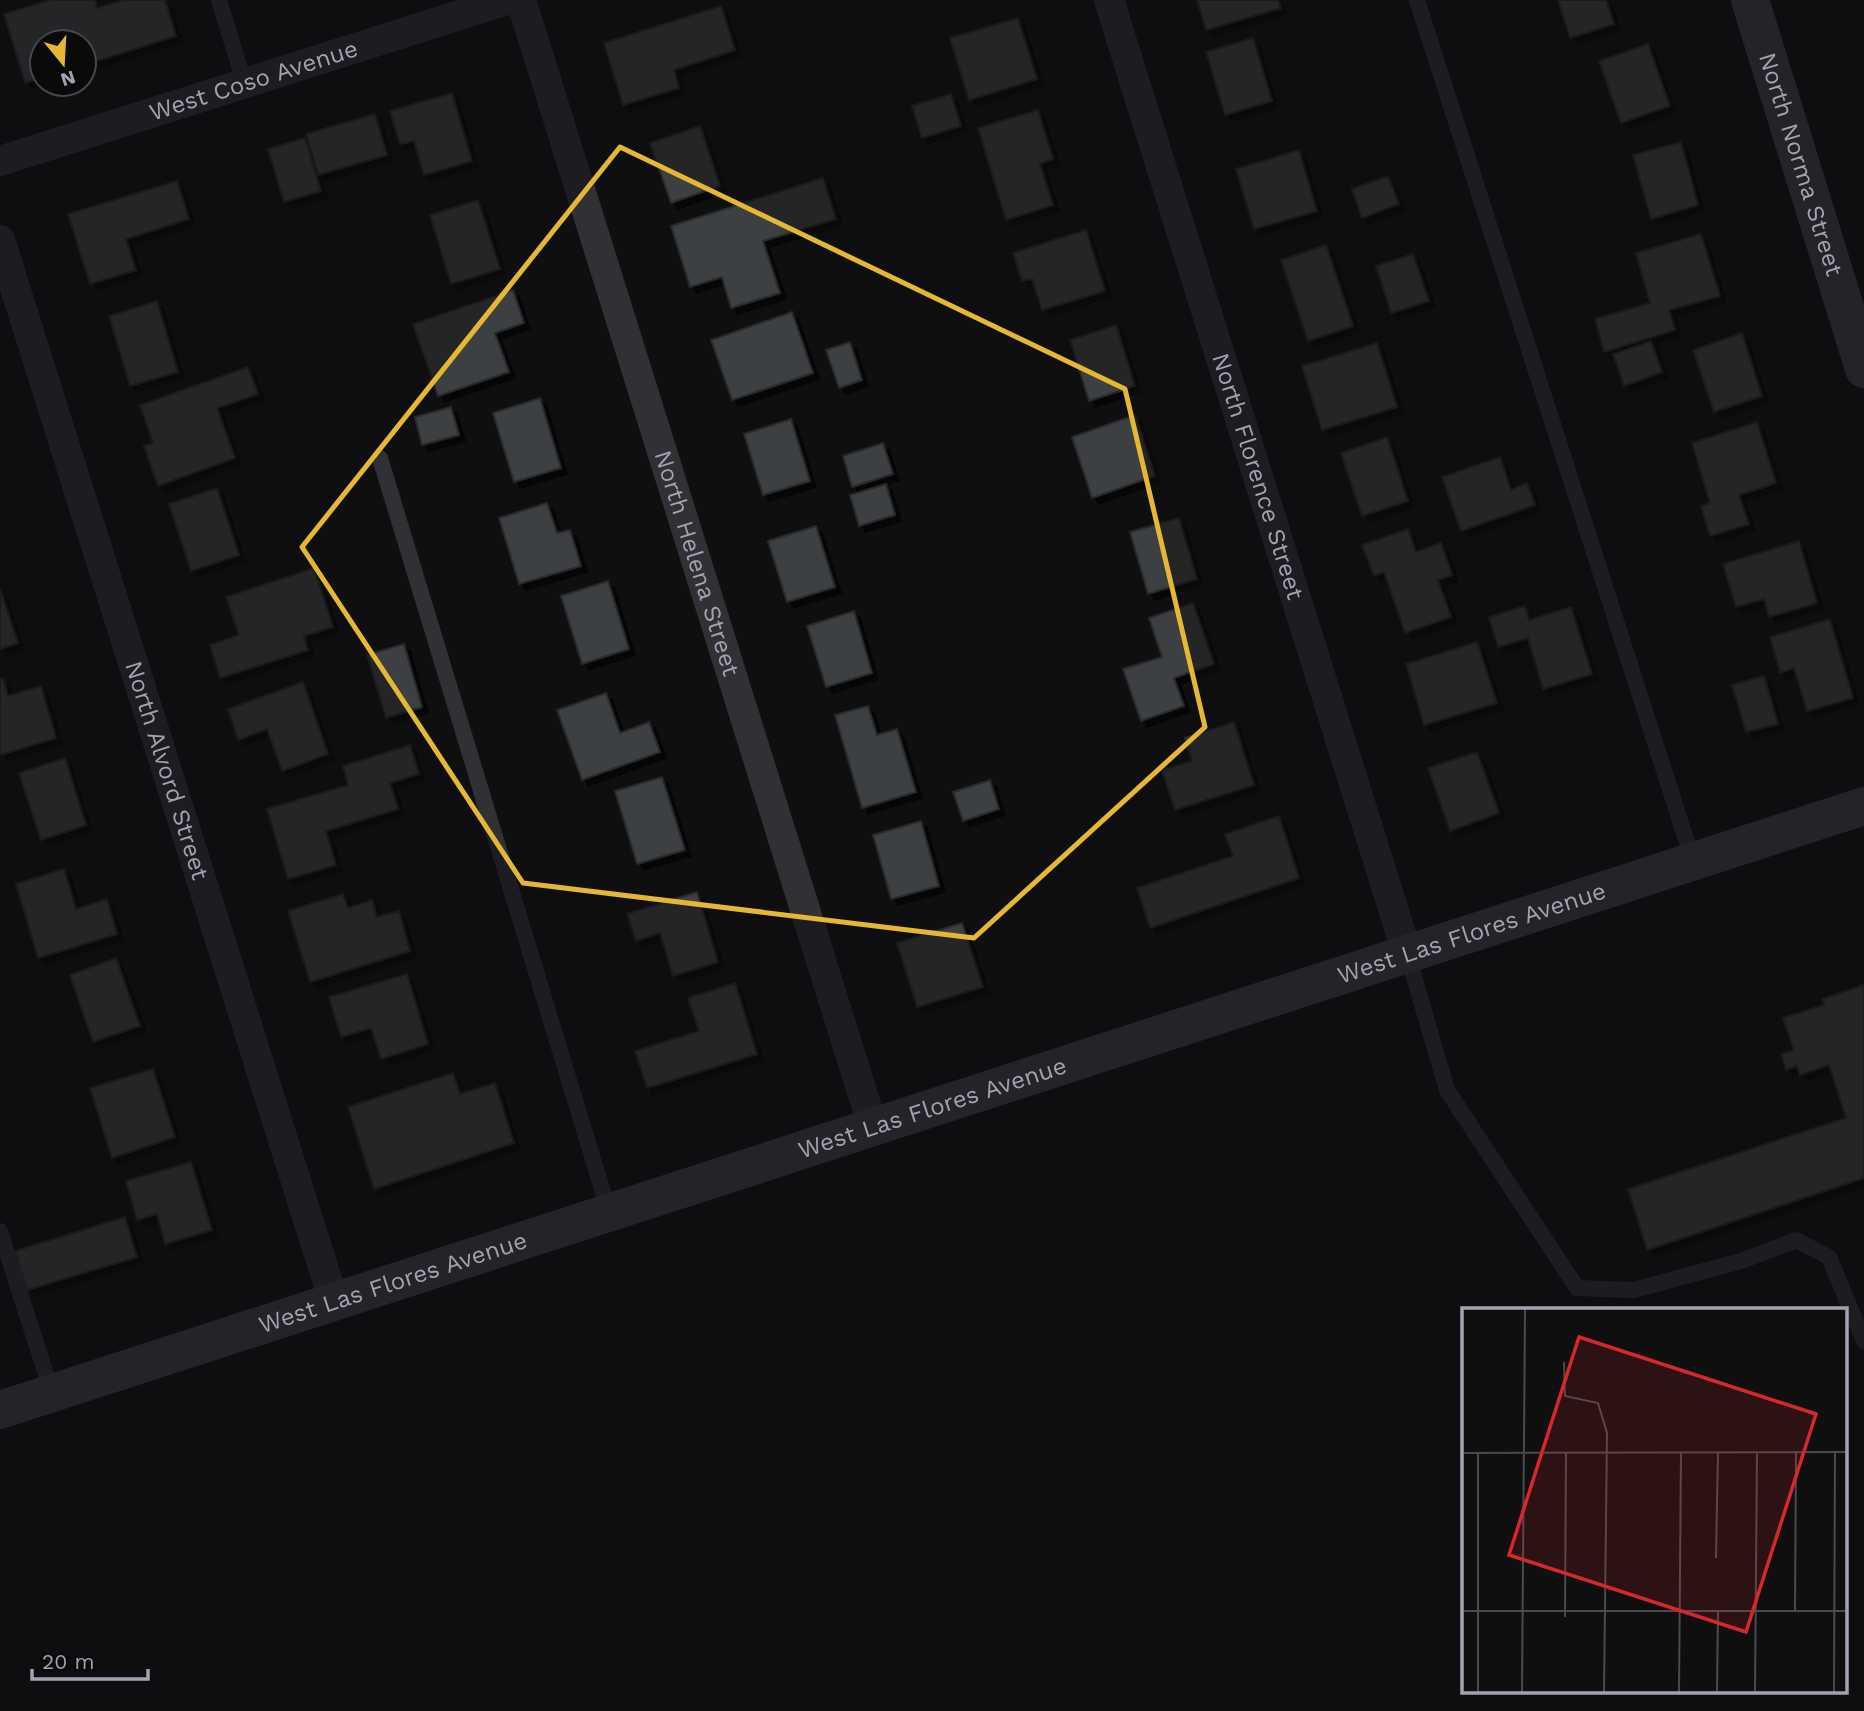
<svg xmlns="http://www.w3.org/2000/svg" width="1864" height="1711" viewBox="0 0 1864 1711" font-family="'Work Sans',sans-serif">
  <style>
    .building { fill: #3e3f43; stroke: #29292c; stroke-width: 2; filter: url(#shadow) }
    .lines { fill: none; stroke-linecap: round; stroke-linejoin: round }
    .lane { stroke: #303035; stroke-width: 16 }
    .street { stroke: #303035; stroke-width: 30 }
    .secondary { stroke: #3e3f45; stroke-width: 38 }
    .marked { fill: none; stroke: #e6b831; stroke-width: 5; stroke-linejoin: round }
    .labels { text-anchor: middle; stroke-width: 7; stroke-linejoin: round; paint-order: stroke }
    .street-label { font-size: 24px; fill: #a1a4b0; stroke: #0a0a0b }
    .inset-road { fill: none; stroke: #494b50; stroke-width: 2 }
    .view { fill: #d62828; fill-opacity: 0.15; stroke: #d62828; stroke-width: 3.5 }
    .inset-edge { fill: none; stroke: #a1a4b0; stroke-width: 3.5 }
  </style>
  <defs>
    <filter id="shadow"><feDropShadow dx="6" dy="6" stdDeviation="0" flood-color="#0009"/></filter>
  </defs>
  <rect width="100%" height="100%" fill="#0f0f10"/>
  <!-- building -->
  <g class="building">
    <polygon points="50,0 95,0 97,8 124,0 165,0 176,36 84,65 84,42 42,42 42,77 25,83 4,14"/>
    <polygon points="1197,0 1278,0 1281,8 1206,30"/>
    <polygon points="1558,0 1606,0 1614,24 1570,38"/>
    <polygon points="721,6 735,50 674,70 679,88 623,105 604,43"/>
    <polygon points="1018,18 1037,79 969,100 950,38"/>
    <polygon points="1253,38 1272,101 1225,115 1206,52"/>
    <polygon points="1648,44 1670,106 1621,123 1599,61"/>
    <polygon points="452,93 472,161 424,175 414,141 400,144 390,111"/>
    <polygon points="951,94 961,126 922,138 912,106"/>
    <polygon points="1038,110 1053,159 1040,164 1053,205 1006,220 978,128"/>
    <polygon points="375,114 387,155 318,175 306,134"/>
    <polygon points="700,126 720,186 671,203 650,143"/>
    <polygon points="305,138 321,191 284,202 268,149"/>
    <polygon points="1681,142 1698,205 1651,219 1633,155"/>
    <polygon points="1299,150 1317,211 1254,229 1236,169"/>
    <polygon points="1388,176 1399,204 1362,218 1352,189"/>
    <polygon points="823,178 836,219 763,241 780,293 731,308 722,277 690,287 671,226"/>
    <polygon points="177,181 189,219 126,239 136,270 90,284 68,214"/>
    <polygon points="478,200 500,269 451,284 430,215"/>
    <polygon points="1086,230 1105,291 1042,310 1032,279 1022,281 1013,253"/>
    <polygon points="1701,234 1720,296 1669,310 1675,330 1604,352 1595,319 1650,303 1636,253"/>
    <polygon points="1326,245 1353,326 1308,341 1281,260"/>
    <polygon points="1413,254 1429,301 1391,313 1376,266"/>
    <polygon points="513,290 524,323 495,333 509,372 438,396 413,324"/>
    <polygon points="157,301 178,372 130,386 109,316"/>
    <polygon points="792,312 813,373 732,400 711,340"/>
    <polygon points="1116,325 1135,386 1089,401 1070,340"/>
    <polygon points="1742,333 1762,396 1714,412 1693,350"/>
    <polygon points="1651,341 1662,372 1624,386 1613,354"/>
    <polygon points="850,342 862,380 839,388 826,350"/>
    <polygon points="1377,343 1397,407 1322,430 1302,366"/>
    <polygon points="248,367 258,394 217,408 235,458 158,486 144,446 153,443 140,405"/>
    <polygon points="540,398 561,468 514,482 493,413"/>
    <polygon points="451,407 459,435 422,445 415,417"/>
    <polygon points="1135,415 1155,476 1092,498 1072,437"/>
    <polygon points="791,419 810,481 763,495 744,434"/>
    <polygon points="1757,422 1776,483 1739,495 1749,524 1710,536 1701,506 1710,503 1692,443"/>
    <polygon points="1387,437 1408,501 1362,516 1341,453"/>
    <polygon points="883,443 893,474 852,487 843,456"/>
    <polygon points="1500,457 1511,490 1527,483 1535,505 1461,531 1442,477"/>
    <polygon points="886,484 895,515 859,526 850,495"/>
    <polygon points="217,488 239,555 191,571 169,504"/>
    <polygon points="547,503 557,533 570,530 581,566 519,584 499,518"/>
    <polygon points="1179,518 1197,579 1148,594 1130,532"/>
    <polygon points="816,526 835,587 787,602 768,541"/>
    <polygon points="1408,529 1416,552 1441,543 1452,575 1438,580 1451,617 1405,633 1384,572 1374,576 1362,545"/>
    <polygon points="1799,541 1817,603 1769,617 1764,599 1736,607 1723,564"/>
    <polygon points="314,568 333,627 304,636 308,650 220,678 210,645 239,635 226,597"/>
    <polygon points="608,581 629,649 582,664 561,596"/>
    <polygon points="0,589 18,643 0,649"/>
    <polygon points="1193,603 1214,664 1174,678 1184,706 1141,721 1123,669 1162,657 1149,618"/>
    <polygon points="1525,606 1529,620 1571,607 1592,674 1543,689 1528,638 1498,647 1489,617"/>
    <polygon points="854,611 872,673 826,687 807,626"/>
    <polygon points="1830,619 1853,698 1807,711 1794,668 1780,673 1770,637"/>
    <polygon points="1477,642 1497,703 1424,725 1406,664"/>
    <polygon points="404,644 422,707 386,718 367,655"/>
    <polygon points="1764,676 1778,724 1746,732 1732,685"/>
    <polygon points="3,678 8,696 41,686 56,738 0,755 0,679"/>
    <polygon points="303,682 328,754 282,771 267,729 238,740 228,709"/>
    <polygon points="606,693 620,733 649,722 660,752 582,780 557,710"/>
    <polygon points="868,706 877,735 897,729 916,792 862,808 835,715"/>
    <polygon points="1234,722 1254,785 1175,810 1162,770 1192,761 1185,738"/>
    <polygon points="410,745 419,774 390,783 398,809 326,831 336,865 288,879 267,809 348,785 343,766"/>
    <polygon points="1477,752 1499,813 1450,831 1428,768"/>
    <polygon points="65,758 86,825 41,840 19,773"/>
    <polygon points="662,777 685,850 637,864 615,791"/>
    <polygon points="990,780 999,809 963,821 953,792"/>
    <polygon points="1279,816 1299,878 1150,928 1137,888 1233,856 1225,834"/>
    <polygon points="921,821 939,886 891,899 873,835"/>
    <polygon points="64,869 76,909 107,899 117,934 38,958 16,884"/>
    <polygon points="697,892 718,962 673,976 660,933 636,941 627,914"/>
    <polygon points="343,894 348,908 372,900 377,917 399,911 410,951 310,982 288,911"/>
    <polygon points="962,923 983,987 917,1007 897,943"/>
    <polygon points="116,958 140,1026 93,1042 70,975"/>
    <polygon points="407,974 428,1044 381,1059 371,1028 341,1037 329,997"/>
    <polygon points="735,983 757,1054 647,1088 635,1051 699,1031 688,998"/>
    <polygon points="1864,985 1864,1178 1647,1250 1628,1189 1846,1118 1829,1065 1800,1075 1797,1066 1786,1070 1781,1054 1794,1050 1783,1018 1824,1005 1822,999"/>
    <polygon points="153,1069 175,1137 112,1158 90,1088"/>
    <polygon points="453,1073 460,1094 495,1083 514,1143 374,1189 348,1107"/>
    <polygon points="191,1162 212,1230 165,1244 157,1214 137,1220 126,1181"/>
    <polygon points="125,1217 137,1257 27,1290 15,1251"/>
  </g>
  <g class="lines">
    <!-- lane -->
    <g class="lane">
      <polyline points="219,0 244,82"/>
      <polyline points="1417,0 1693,861"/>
      <polyline points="380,458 609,1212"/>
      <polyline points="1407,953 1447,1090 1577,1288 1634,1290 1741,1261 1796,1240 1829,1257 1864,1341"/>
      <polyline points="0,1231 52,1393"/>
    </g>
    <!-- street -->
    <g class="street">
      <path id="s1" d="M521 0 873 1127"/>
      <path id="s2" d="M1109 0 1407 953"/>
      <path id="s3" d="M0 161 507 0"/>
      <path id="s4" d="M0 240 334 1302"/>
    </g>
    <!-- secondary -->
    <g class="secondary">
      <path id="s5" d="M1750 0 1864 369"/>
      <path id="s6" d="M0 1410 1864 806"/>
    </g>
  </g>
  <!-- marked area -->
  <path d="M0 0H1864V1711H0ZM620 147 1125 389 1205 727 974 938 523 883 302 547Z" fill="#0f0f10" fill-opacity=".55" fill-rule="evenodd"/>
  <path class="marked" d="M620 147 1125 389 1205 727 974 938 523 883 302 547Z"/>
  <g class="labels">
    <!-- street labels -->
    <g class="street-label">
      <text dy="8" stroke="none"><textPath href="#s3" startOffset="266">West Coso Avenue</textPath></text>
      <text dy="8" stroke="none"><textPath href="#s5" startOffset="172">North Norma Street</textPath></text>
      <text dy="8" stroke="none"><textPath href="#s2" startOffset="499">North Florence Street</textPath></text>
      <text dy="8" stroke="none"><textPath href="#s1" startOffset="590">North Helena Street</textPath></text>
      <text dy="8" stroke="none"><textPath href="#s4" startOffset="556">North Alvord Street</textPath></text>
      <text dy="8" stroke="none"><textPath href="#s6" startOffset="1547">West Las Flores Avenue</textPath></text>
      <text dy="8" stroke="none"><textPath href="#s6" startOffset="980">West Las Flores Avenue</textPath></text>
      <text dy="8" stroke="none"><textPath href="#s6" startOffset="413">West Las Flores Avenue</textPath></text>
    </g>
  </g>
  <!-- overview -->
  <g transform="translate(1462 1308)">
    <rect width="385" height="385" fill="#0f0f10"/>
    <path class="inset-road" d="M102 54 103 88 136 95 145 125 142 384M0 145 385 144M16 145V384M254 250 256 144M0 303H385M333 303 334 144M103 309 104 144M60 384 63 1M217 384 219 144M255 384 256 303M293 384 295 144M372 384 373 144"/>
    <path class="view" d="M117 29 354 106 284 324 47 247Z"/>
    <rect width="385" height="385" class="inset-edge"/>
  </g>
  <!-- north arrow -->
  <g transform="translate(63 63) rotate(162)"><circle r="33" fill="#0a0a0b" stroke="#46484d" stroke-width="2"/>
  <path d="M0-5L12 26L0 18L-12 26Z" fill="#e6b831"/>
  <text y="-10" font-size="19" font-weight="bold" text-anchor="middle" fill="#a1a4b0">N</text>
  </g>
  <!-- scale -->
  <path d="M32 1669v10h116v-10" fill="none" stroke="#a1a4b0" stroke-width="3.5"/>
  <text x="42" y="1669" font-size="21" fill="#a1a4b0" stroke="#0a0a0b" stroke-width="5" paint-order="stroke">20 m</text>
</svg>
